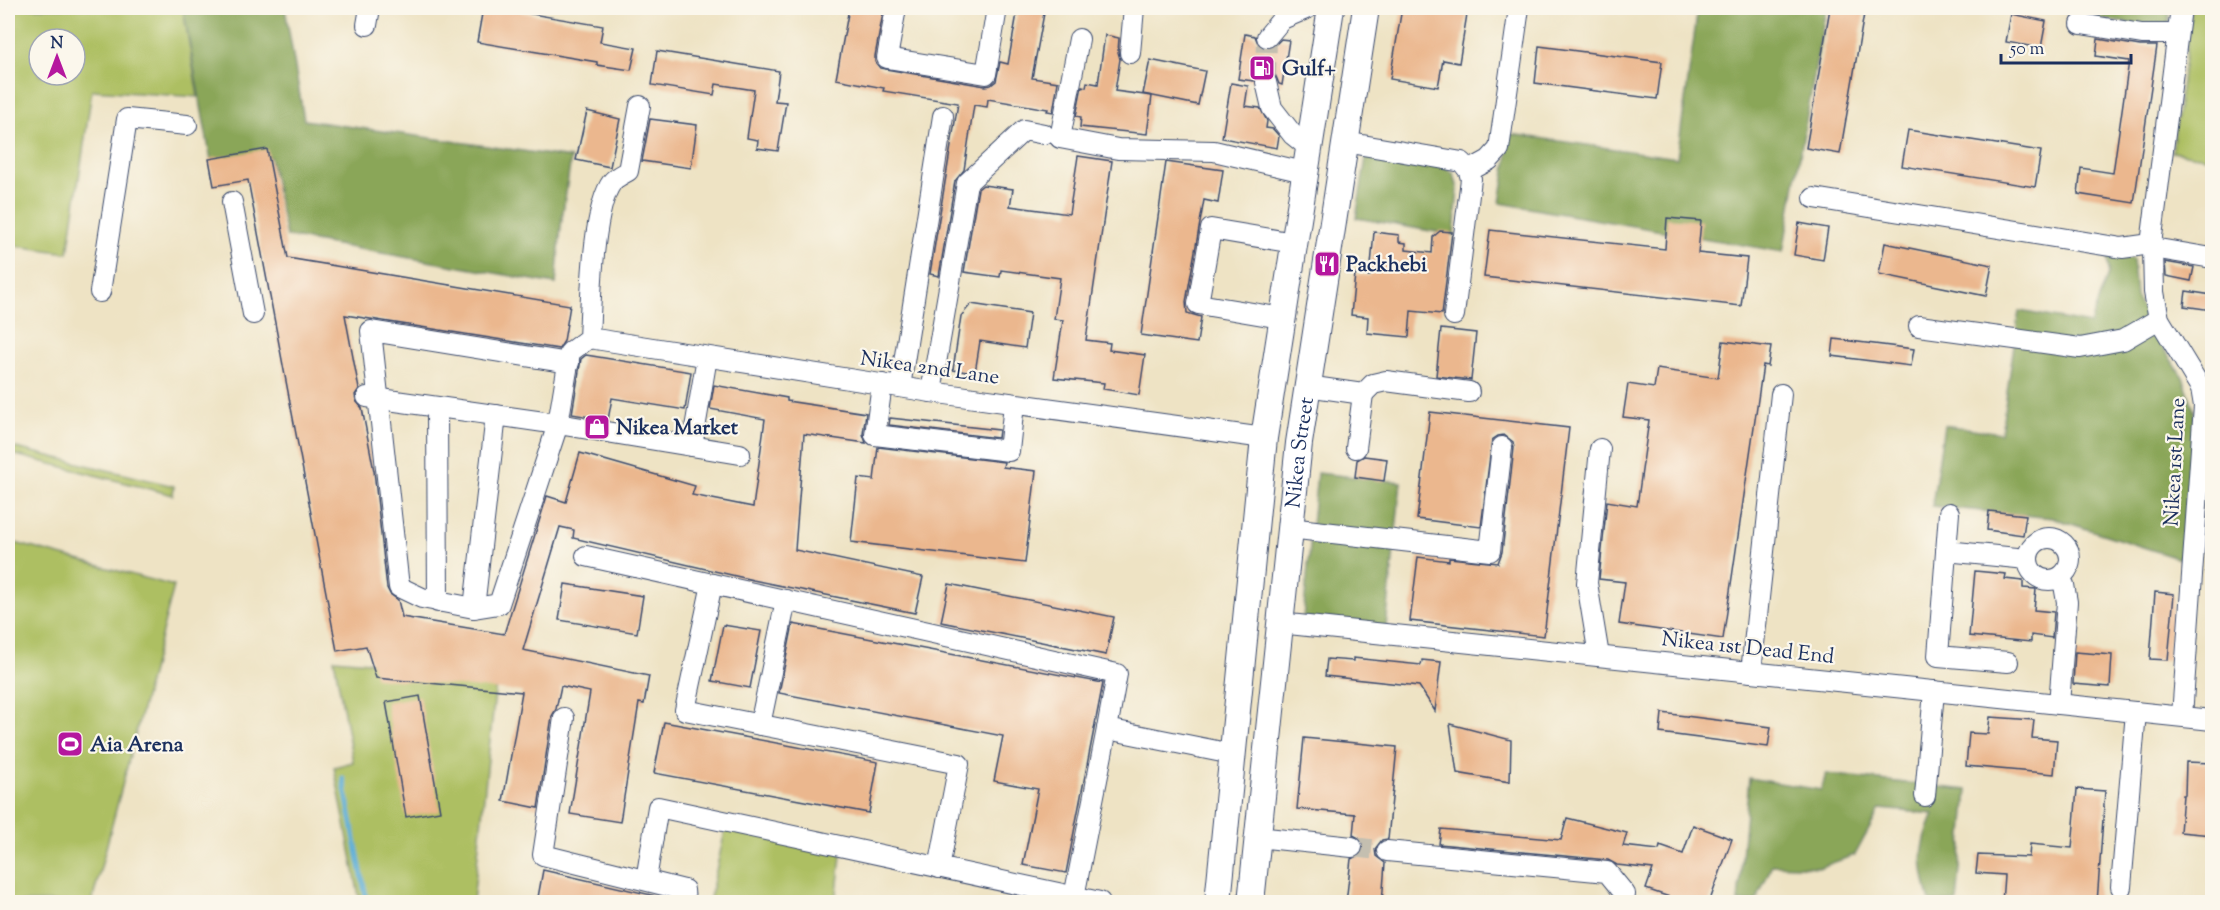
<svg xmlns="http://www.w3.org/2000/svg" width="2220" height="910" viewBox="0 0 2220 910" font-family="'Sorts Mill Goudy',serif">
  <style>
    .green { fill: #adbf62; stroke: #647760; stroke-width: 1.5; fill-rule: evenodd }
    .forest { fill: #8aa658; stroke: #526a5b; stroke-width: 1.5 }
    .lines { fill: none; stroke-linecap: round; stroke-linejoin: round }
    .stream { stroke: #5cadd7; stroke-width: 5 }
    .building { fill: #ebb78e }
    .minor-tunnel { stroke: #c4bfb0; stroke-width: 20; stroke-dasharray: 20 10; stroke-linecap: butt }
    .minor-casing { stroke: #3b4a6d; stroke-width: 22 }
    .major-casing { stroke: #3b4a6d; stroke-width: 28 }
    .minor { stroke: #fff; stroke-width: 20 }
    .major { stroke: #fff; stroke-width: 26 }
    .labels { text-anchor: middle; stroke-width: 4.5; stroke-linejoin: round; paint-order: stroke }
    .poi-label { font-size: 21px; font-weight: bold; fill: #1b2f5e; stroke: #fbf7ec; text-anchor: start }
    .street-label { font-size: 21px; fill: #1b2f5e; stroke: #fbf7ec }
  </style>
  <rect width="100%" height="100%" fill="#fbf7ec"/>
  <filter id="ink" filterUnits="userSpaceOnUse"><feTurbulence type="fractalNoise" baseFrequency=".0167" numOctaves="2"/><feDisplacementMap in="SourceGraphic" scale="12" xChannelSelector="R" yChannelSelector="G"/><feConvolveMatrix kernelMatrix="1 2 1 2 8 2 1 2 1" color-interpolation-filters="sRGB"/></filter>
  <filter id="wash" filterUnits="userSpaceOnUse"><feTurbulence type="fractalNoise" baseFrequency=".008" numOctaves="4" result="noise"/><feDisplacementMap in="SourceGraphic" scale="24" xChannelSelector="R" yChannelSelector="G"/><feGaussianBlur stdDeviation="1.35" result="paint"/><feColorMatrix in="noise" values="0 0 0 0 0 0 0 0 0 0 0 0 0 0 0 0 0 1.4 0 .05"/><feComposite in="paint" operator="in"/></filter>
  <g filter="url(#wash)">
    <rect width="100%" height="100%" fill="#eee3c4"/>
    <!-- green -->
    <g class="green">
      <path d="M8 8H183L198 97 92 90 68 253 8 245ZM39 39H75V75H39Z"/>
      <polygon points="2192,8 2212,8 2212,158 2172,152"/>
      <polygon points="8,446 174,486 173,495 8,453"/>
      <polygon points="8,541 174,586 92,902 8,902"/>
      <polygon points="334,659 497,673 473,902 360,902 334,767 353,762"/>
      <polygon points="727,822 842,846 836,902 709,902"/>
    </g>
    <!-- forest -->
    <g class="forest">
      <polygon points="183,8 285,8 304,120 571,158 561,226 556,284 286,236 270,157 211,161"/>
      <polygon points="1698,8 1826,8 1783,252 1500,203 1511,134 1677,158"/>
      <polygon points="2067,8 2170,8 2168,25 2137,25 2066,13"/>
      <polygon points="1367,152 1440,163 1454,174 1458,189 1454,235 1356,218"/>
      <polygon points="2108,256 2133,259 2136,296 2157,339 2183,377 2194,410 2195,437 2180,559 2053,518 1932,506 1944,425 2001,433 2019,311 2090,324 2108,274"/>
      <polygon points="1317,473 1401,482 1386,627 1303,618"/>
      <path d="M1826 774 1967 790 1957 902H1930C1920 864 1918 851 1934 814L1880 809 1855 855 1821 867 1772 865 1756 902H1738L1749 778 1821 790Z"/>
    </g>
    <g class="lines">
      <!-- stream -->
      <polyline class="stream" points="343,778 367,902"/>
    </g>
    <g id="blocks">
      <!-- building -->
      <g class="building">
        <polygon points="483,8 521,8 520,12 603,26 600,42 636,48 631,70 597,65 597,62 477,42"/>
        <polygon points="849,8 884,8 875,56 875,62 880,68 985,86 991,85 996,81 1000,62 1008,64 1018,8 1045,8 1032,78 1058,82 1053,112 1047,111 1048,109 988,99 987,107 974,105 964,170 955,181 939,276 930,274 958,103 883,91 884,88 836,79"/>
        <polygon points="1402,8 1468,8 1459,63 1443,60 1438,87 1390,79"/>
        <polygon points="1830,8 1865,8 1840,154 1806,148"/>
        <polygon points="2011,14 2046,21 2041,48 2006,42"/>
        <polygon points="1245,34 1255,36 1259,46 1266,49 1272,48 1281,39 1289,40 1282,85 1279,84 1275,74 1269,70 1258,73 1254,81 1238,79"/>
        <polygon points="1105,35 1119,38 1118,52 1120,59 1115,91 1152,96 1147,134 1080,127 1081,117 1076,116 1082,86 1086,87 1087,82 1098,84"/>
        <polygon points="2098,39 2140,46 2157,46 2134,203 2078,194 2081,168 2113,173 2129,61 2096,56"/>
        <polygon points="1539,46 1662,62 1657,99 1535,83"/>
        <polygon points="657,51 779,71 775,101 786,102 778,151 757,148 758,140 747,138 754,90 716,84 714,95 652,85"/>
        <polygon points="1150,60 1205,71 1198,105 1143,94"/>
        <polygon points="1231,83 1248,86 1245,106 1260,108 1267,121 1266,128 1273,129 1279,136 1277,148 1222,138"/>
        <polygon points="587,111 620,119 610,167 576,160"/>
        <polygon points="650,119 697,125 691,168 642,161"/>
        <polygon points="1908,130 2041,151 2035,187 1902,166"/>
        <polygon points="267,149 288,258 570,305 564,341 559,349 345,315 359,389 355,395 356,401 362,408 374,471 387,588 390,594 398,600 402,617 504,634 547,496 566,502 580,453 695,486 692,495 753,507 765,419 710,409 714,385 787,398 787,401 866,413 863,434 866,443 804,434 795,550 923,577 915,613 753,580 573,538 574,530 560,527 523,650 649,676 644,704 639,703 620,822 570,814 590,692 561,686 556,709 552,716 538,808 503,801 522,692 376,678 366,646 337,651 248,180 214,186 209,159"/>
        <polygon points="1078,156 1112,161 1086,340 1110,343 1109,350 1145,355 1139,395 1103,389 1104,383 1054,378 1063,320 1054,319 1060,278 1001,270 1000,277 964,272 978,189 983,185 1013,189 1010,206 1069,214"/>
        <polygon points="1166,162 1223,170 1218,203 1204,200 1186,302 1187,313 1201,317 1197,343 1141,335"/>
        <polygon points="1667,218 1701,221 1698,253 1747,258 1741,306 1484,277 1490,230 1665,249"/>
        <polygon points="1799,223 1828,228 1823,260 1794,255"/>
        <polygon points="1440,231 1452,232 1442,314 1411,311 1409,337 1367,333 1368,317 1351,315 1355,274 1370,276 1374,232 1399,235 1399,242 1406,243 1406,250 1432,253 1433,237"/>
        <polygon points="1885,243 1992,265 1986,296 1879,274"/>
        <polygon points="2165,262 2194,267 2191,281 2166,276"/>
        <polygon points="2186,291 2212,295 2212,310 2184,306"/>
        <polygon points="971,304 1030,313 1025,348 980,341 975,373 953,370 961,316"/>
        <polygon points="1441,329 1476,333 1471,380 1436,376"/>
        <polygon points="1834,339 1914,349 1911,366 1832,356"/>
        <polygon points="1723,341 1771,347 1768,366 1763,365 1723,639 1619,624 1625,582 1599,579 1607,501 1637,506 1649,420 1623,417 1628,384 1654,388 1657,369 1718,378"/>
        <polygon points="586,355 691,372 685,410 612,398 608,420 572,414 581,359"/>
        <polygon points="1430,412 1569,428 1544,636 1410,621 1418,557 1449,561 1449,558 1498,563 1502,552 1514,448 1513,442 1504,435 1498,436 1492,440 1481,527 1417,519"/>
        <polygon points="890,418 999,430 998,438 889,425"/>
        <polygon points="878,447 1004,462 1003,467 1036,471 1025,563 851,542 858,478 874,480"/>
        <polygon points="1364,456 1387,459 1384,481 1355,477 1357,460"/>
        <polygon points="1989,511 2026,515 2023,535 1987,530"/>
        <polygon points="1975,571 2006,574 2005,579 2023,581 2023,588 2036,589 2034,610 2054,612 2052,638 2031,635 2031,642 1969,636"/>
        <polygon points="565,584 643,596 637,633 559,620"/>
        <polygon points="949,584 1114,617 1106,655 941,622"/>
        <polygon points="2155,592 2174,594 2168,660 2150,659"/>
        <polygon points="793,624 1103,683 1066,873 1023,865 1038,789 994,781 1003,736 779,693"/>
        <polygon points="723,625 761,631 750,688 712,681"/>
        <polygon points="2075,652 2112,655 2110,687 2073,684"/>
        <polygon points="1353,658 1421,665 1422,660 1441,662 1435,711 1419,686 1325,676 1327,659 1353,661"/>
        <polygon points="420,696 440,811 406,817 386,702"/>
        <polygon points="1662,713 1771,727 1768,747 1660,733"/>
        <polygon points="1990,717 2034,720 2032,738 2057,740 2054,774 1966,766 1969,733 1988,734"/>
        <polygon points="664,722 878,762 869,813 654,773"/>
        <polygon points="1450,724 1511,740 1510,782 1457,773"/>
        <polygon points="1304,738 1397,747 1388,839 1382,840 1375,849 1376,856 1385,863 1382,903 1346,903 1351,859 1361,854 1364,848 1359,838 1353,835 1355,814 1297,809"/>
        <polygon points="2186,762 2212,763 2212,835 2180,832 2183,795 2185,795"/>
        <polygon points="2077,789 2105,791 2097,903 2002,903 2004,875 1976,873 1978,855 2029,857 2030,844 2072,848"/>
        <polygon points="1567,818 1627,833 1623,846 1659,850 1660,846 1683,854 1693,825 1732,839 1709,903 1687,903 1646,889 1653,869 1617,865 1608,860 1439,844 1441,829 1561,840"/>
        <polygon points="543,870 673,900 673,903 537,903"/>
      </g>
    </g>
  </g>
  <g filter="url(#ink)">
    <use href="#blocks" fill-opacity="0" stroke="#3b4a6d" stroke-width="1.5"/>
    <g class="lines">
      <!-- minor-tunnel -->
      <g class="minor-tunnel">
        <polyline points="1266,82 1267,37"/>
        <polyline points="1352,847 1387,851"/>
      </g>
      <!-- minor casing -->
      <g class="minor-casing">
        <g id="minor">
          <polyline points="896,8 887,58 986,74 997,8"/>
          <polyline points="2181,8 2151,244 2153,248 2154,292 2159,319 2201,388 2204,406 2182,716"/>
          <polyline points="2081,24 2142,34 2177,34"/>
          <polyline points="367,25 370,8"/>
          <polyline points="1267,37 1282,19 1308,8"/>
          <polyline points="1079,39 1060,138 1118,149 1214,151 1304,172"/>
          <polyline points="1130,53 1134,8"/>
          <polyline points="1266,82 1272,108 1293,135 1308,147"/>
          <polyline points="1345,142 1462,162 1469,171 1471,179 1454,315"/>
          <polyline points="1469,171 1489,160 1499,149 1519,8"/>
          <polyline points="1814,198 2122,248 2151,244"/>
          <polyline points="232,202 253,314"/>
          <polyline points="2153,248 2212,258"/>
          <polyline points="100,292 127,119 187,125"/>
          <polyline points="1282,318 1198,304 1211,229 1294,243"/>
          <polyline points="1919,326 2080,348 2123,340 2159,319"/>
          <polyline points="589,338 931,392 1264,438"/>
          <polyline points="569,363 371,331 399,587 422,598 474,608 499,604 558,424 740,454"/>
          <polyline points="882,384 875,435 1009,451 1014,404"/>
          <polyline points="1307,386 1363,394 1373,384 1386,381 1469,392"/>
          <polyline points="900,387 943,116"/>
          <polyline points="931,392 967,183 1024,130 1044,134"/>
          <path d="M367 397 558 424 570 352 589 338C591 302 592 209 612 182 616 177 623 174 628 171L640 106"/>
          <polyline points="437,407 438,602"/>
          <polyline points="692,446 707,357"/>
          <polyline points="1356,448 1363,394"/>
          <polyline points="1949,513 1938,656 2008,662"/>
          <polyline points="1289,528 1490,551 1502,447"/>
          <circle cx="2049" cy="559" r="21"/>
          <polyline points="1946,551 2027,559"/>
          <polyline points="586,556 1117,674 1107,729"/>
          <polyline points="2059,578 2064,585 2067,602 2059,704"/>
          <polyline points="712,584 685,710 959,764 939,868"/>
          <polyline points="474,608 496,415"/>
          <polyline points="1279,623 2212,720"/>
          <polyline points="1599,656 1587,583 1600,449"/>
          <polyline points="1751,672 1781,394"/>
          <polyline points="564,718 543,855 684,890 685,902"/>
          <polyline points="760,725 786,600"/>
          <polyline points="1925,796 1934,691"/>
          <polyline points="1257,837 1352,847"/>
          <polyline points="1387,851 1607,872 1625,894 1624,902"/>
          <polyline points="646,880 658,807 1100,902"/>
          <polyline points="2121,887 2136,712"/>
          <polyline points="1074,897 1107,729 1232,754"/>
        </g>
      </g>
      <!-- major casing -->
      <g class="major-casing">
        <g id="major">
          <polyline points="1218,902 1264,438 1331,8"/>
          <path id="s1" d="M1251 902 1299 443 1366 8"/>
        </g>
      </g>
      <!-- minor -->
      <use href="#minor" class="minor"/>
      <!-- major -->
      <use href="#major" class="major"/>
    </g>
  </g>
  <!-- icons -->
  <defs>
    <g id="fuel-square" transform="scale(1.35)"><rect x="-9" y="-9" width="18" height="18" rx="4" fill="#b5179e" stroke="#fbf7ec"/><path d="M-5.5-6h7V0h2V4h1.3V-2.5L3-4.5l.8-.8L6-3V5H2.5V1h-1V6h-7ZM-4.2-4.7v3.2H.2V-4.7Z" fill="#fff"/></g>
    <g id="restaurant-square" transform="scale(1.35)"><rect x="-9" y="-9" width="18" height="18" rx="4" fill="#b5179e" stroke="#fbf7ec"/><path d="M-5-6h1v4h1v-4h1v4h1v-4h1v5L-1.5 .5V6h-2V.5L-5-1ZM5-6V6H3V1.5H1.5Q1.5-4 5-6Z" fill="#fff"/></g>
    <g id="shop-square" transform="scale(1.35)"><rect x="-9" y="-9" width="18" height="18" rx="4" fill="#b5179e" stroke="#fbf7ec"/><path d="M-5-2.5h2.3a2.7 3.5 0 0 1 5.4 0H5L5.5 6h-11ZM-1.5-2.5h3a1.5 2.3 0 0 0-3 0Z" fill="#fff"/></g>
    <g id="stadium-square" transform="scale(1.35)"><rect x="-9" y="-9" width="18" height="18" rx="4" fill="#b5179e" stroke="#fbf7ec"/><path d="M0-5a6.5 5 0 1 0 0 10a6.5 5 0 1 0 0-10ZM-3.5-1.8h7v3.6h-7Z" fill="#fff"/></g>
  </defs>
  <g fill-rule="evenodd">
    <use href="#fuel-square" x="1262" y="68"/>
    <use href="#restaurant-square" x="1327" y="264"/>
    <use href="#shop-square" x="597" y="427"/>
    <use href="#stadium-square" x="70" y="744"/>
  </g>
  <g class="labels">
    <!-- poi labels -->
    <g class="poi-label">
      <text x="1282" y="75">Gulf+</text>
      <text x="1346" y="271">Packhebi</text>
      <text x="616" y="434">Nikea Market</text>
      <text x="90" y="751">Aia Arena</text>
    </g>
    <!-- street labels -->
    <g class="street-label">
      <text transform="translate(930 367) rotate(8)" y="7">Nikea 2nd Lane</text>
      <text dy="7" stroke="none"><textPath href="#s1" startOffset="452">Nikea Street</textPath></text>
      <text transform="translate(2174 462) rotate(-87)" y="7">Nikea 1st Lane</text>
      <text transform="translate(1748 647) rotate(6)" y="7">Nikea 1st Dead End</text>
    </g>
  </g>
  <!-- margin -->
  <rect width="2220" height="910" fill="none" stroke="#fbf7ec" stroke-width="30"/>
  <!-- north arrow -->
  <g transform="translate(57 57)"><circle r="28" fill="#fbf7ec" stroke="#a1a7b3" stroke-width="1.5"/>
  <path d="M0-4.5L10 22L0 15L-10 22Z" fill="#b5179e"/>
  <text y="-9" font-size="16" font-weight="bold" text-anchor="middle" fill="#1b2f5e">N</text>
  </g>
  <!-- scale -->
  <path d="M2001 54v9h130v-9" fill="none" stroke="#1b2f5e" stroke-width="3"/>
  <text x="2010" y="54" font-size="18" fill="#1b2f5e" stroke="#fbf7ec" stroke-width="4.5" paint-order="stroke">50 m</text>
</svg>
